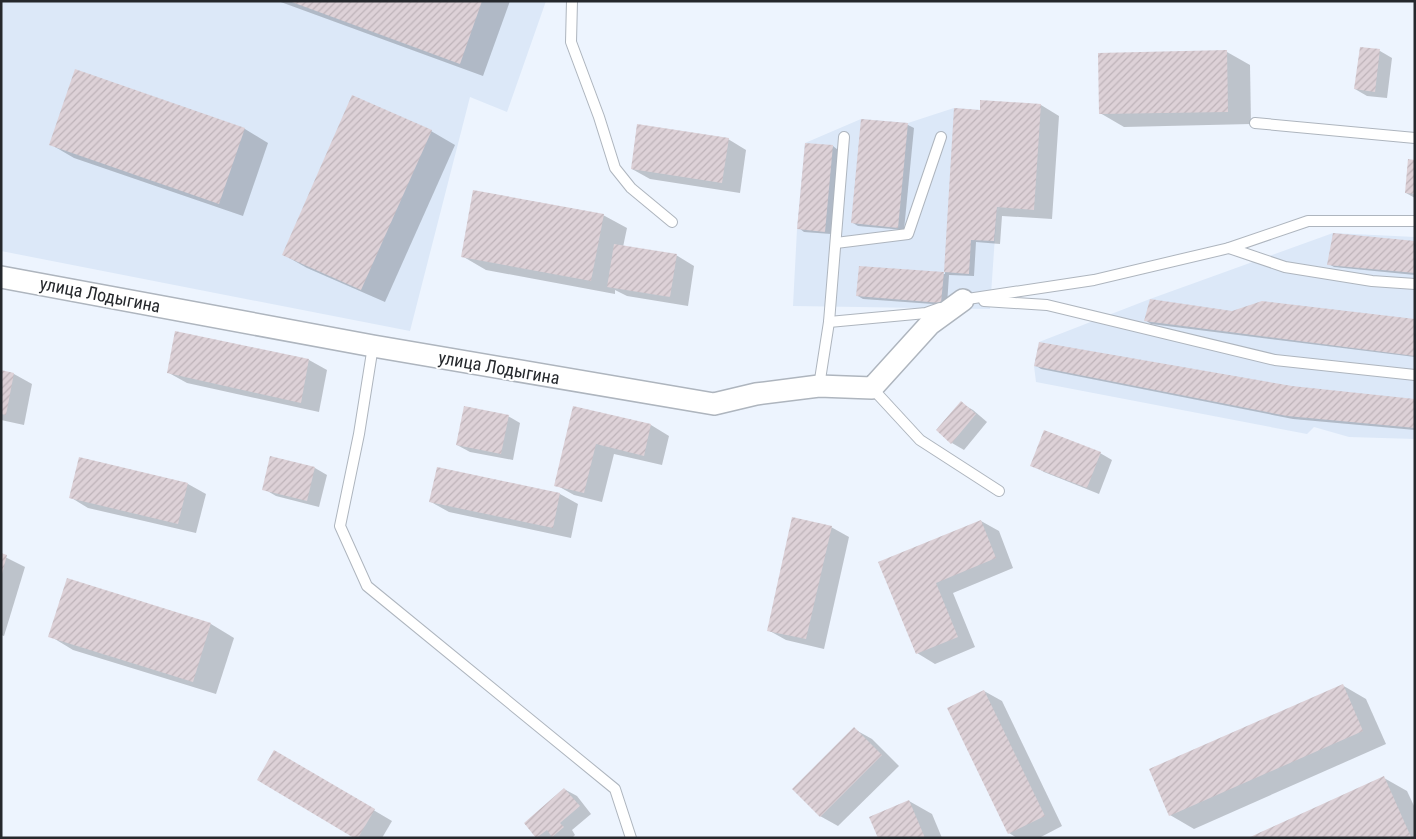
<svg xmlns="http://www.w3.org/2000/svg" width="1416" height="839" viewBox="0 0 1416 839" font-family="'Roboto Condensed',sans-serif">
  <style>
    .built { fill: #dce8f8 }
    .shadow { fill: #0003 }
    .building { fill: url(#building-hatch) }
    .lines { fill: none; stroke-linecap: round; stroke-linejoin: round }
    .lane-casing { stroke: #aeb5be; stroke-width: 12 }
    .street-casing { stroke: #aeb5be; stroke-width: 24 }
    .lane { stroke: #fff; stroke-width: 10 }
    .street { stroke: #fff; stroke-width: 21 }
    .labels { text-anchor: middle; stroke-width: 4; stroke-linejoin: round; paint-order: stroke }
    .street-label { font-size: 18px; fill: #25282c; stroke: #fff }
  </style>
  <defs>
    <pattern id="building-hatch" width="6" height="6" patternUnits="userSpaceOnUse" patternTransform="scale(1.25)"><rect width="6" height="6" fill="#ddd1d7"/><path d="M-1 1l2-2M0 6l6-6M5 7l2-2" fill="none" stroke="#beb3b9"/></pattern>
  </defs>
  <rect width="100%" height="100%" fill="#edf4fe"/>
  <!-- built -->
  <g class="built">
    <polygon points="1,1 546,1 507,112 470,97 410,331 1,251"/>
    <polygon points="954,108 980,110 973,205 997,207 990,309 793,306 797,229 805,143 861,119 908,123"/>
    <polygon points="1333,233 1415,237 1415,439 1349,437 1314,427 1307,434 1036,382 1034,366 1039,342 1150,299"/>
  </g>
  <!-- shadow -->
  <g class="shadow">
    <polygon points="278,1 510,1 483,76"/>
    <polygon points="1361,48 1380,51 1392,58 1387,98 1367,96 1355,89"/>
    <polygon points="1227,52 1250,65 1251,124 1124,127 1100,113"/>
    <polygon points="76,71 245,129 268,143 243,216 74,158 50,144"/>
    <polygon points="1041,105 1059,116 1052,219 1002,216 1000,244 976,242 974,276 949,275 947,305 863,299 858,296 860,267 945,274 955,109 981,111"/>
    <polygon points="863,120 908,125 914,128 904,230 858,226 853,223"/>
    <polygon points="431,131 455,145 385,302 307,268 284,255"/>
    <polygon points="728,139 746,150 740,193 650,179 632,169"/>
    <polygon points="833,146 838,150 831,234 804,232 799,228"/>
    <polygon points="1415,161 1415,198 1406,193"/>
    <polygon points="603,215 627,228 623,247 676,255 694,266 688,306 627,296 615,290 615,294 486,270 462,256"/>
    <polygon points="1415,242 1415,275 1334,267 1329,264"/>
    <polygon points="1232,313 1415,320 1415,357 1151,324 1145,320"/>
    <polygon points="309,360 327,370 319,412 187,383 169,373"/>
    <polygon points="1035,365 1291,387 1415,401 1415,430 1293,419 1041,369"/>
    <polygon points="1,371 14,374 32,384 24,425 1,420"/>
    <polygon points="961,403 973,410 987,422 964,450 952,443"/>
    <polygon points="574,408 651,425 669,436 662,465 614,454 602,502 574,495 556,485"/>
    <polygon points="508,416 520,423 513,460 470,452 457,445"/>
    <polygon points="1100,453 1112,460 1099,494 1044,472 1032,465"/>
    <polygon points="271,458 315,468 327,475 319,507 276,496 264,489"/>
    <polygon points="438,468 560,494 578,504 571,538 449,512 431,502"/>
    <polygon points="188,484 206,494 196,533 88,508 70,497"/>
    <polygon points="981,521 999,531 1013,568 953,593 975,647 935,664 917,653 880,563"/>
    <polygon points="831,527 849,537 824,649 786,640 768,630"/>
    <polygon points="1,555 25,567 4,636 1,635"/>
    <polygon points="68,580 211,624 234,638 216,694 73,650 50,636"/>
    <polygon points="1342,685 1366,699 1386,744 1194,829 1170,815"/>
    <polygon points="984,691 1002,701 1062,826 1039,838 1017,838 1009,833"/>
    <polygon points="854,729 872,739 899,766 838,826 820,816"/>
    <polygon points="275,752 392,821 382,838 356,838"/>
    <polygon points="1384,778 1407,791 1415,808 1415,838 1251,838"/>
    <polygon points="564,789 577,796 591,814 572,830 575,835 572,838 538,838 525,823"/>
    <polygon points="909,801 932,814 942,838 879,838"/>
  </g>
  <!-- building -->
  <g class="building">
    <polygon points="289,1 482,1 460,64"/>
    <polygon points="1360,47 1380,49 1375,92 1354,89"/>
    <polygon points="1227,50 1228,112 1099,114 1098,53"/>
    <polygon points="75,69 245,128 219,204 49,145"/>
    <polygon points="352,95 432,130 361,290 282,255"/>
    <polygon points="980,100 1041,104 1034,210 997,207 994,241 971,240 969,274 944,272 954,108 980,110"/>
    <polygon points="861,119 908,123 898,228 851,223"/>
    <polygon points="637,124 729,138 722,183 631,169"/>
    <polygon points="805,143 833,145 825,232 797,229"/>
    <polygon points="1408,159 1415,160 1415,194 1405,193"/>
    <polygon points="473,190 604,214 591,281 461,257"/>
    <polygon points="1333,233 1415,241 1415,273 1327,265"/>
    <polygon points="614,244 677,254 670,297 607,287"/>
    <polygon points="859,266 944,272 941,303 856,296"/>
    <polygon points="1150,299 1232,311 1262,301 1415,319 1415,356 1144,321"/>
    <polygon points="175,331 309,359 301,403 167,373"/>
    <polygon points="1039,342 1292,386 1415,399 1415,428 1287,416 1034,366"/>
    <polygon points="1,370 14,373 6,415 1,414"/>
    <polygon points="961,401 976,414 951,444 936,430"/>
    <polygon points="464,406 509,415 501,454 456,445"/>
    <polygon points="573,406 651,424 644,456 596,444 584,493 554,486"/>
    <polygon points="1044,430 1101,452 1087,488 1030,466"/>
    <polygon points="270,456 315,467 307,501 262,490"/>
    <polygon points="79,457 188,483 178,524 69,498"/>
    <polygon points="437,467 560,493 553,528 429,502"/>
    <polygon points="792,517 832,526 806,639 767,631"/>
    <polygon points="981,520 996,558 936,583 958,637 916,654 878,562"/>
    <polygon points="1,553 7,555 2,574 1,574"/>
    <polygon points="67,578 211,623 193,682 48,637"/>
    <polygon points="1343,684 1363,731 1169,816 1149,769"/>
    <polygon points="984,690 1045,816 1008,834 947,708"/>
    <polygon points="854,727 882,755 820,817 792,789"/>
    <polygon points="274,750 375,809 358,838 354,838 257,780"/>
    <polygon points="1384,776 1411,837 1410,838 1248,838"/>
    <polygon points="564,788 580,806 560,823 564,827 552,837 547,830 536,838 524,823"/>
    <polygon points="909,800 925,838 878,838 869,817"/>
  </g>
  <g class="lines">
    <!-- lane casing -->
    <g class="lane-casing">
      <g id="lane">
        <polyline points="572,1 571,42 599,117 615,168 631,188 672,222"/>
        <polyline points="1255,123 1415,138"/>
        <polyline points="836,243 908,234 941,137"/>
        <polyline points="1229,248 1285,267 1372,281 1415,284"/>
        <polyline points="961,300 1094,280 1229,248 1308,221 1415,221"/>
        <polyline points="984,301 1047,305 1275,360 1415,375"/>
        <polyline points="829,322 926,313 940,308"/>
        <polyline points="373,346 359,434 340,526 367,586 615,789 631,838"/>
        <polyline points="819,386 829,322 844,137"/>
        <polyline points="872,388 920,440 999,491"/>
      </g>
    </g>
    <!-- street casing -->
    <g class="street-casing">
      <polyline id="street" points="1,277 373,346 714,404 756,394 819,386 872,388 930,324 963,300"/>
    </g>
    <!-- lane -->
    <use href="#lane" class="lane"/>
    <!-- street -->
    <use href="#street" class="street"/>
  </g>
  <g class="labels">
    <!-- street labels -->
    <g class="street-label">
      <text transform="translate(100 295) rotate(11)" y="6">улица Лодыгина</text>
      <text transform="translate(499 368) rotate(10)" y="6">улица Лодыгина</text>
    </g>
  </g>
  <!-- border -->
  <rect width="1416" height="839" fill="none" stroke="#25282c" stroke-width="5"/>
</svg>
